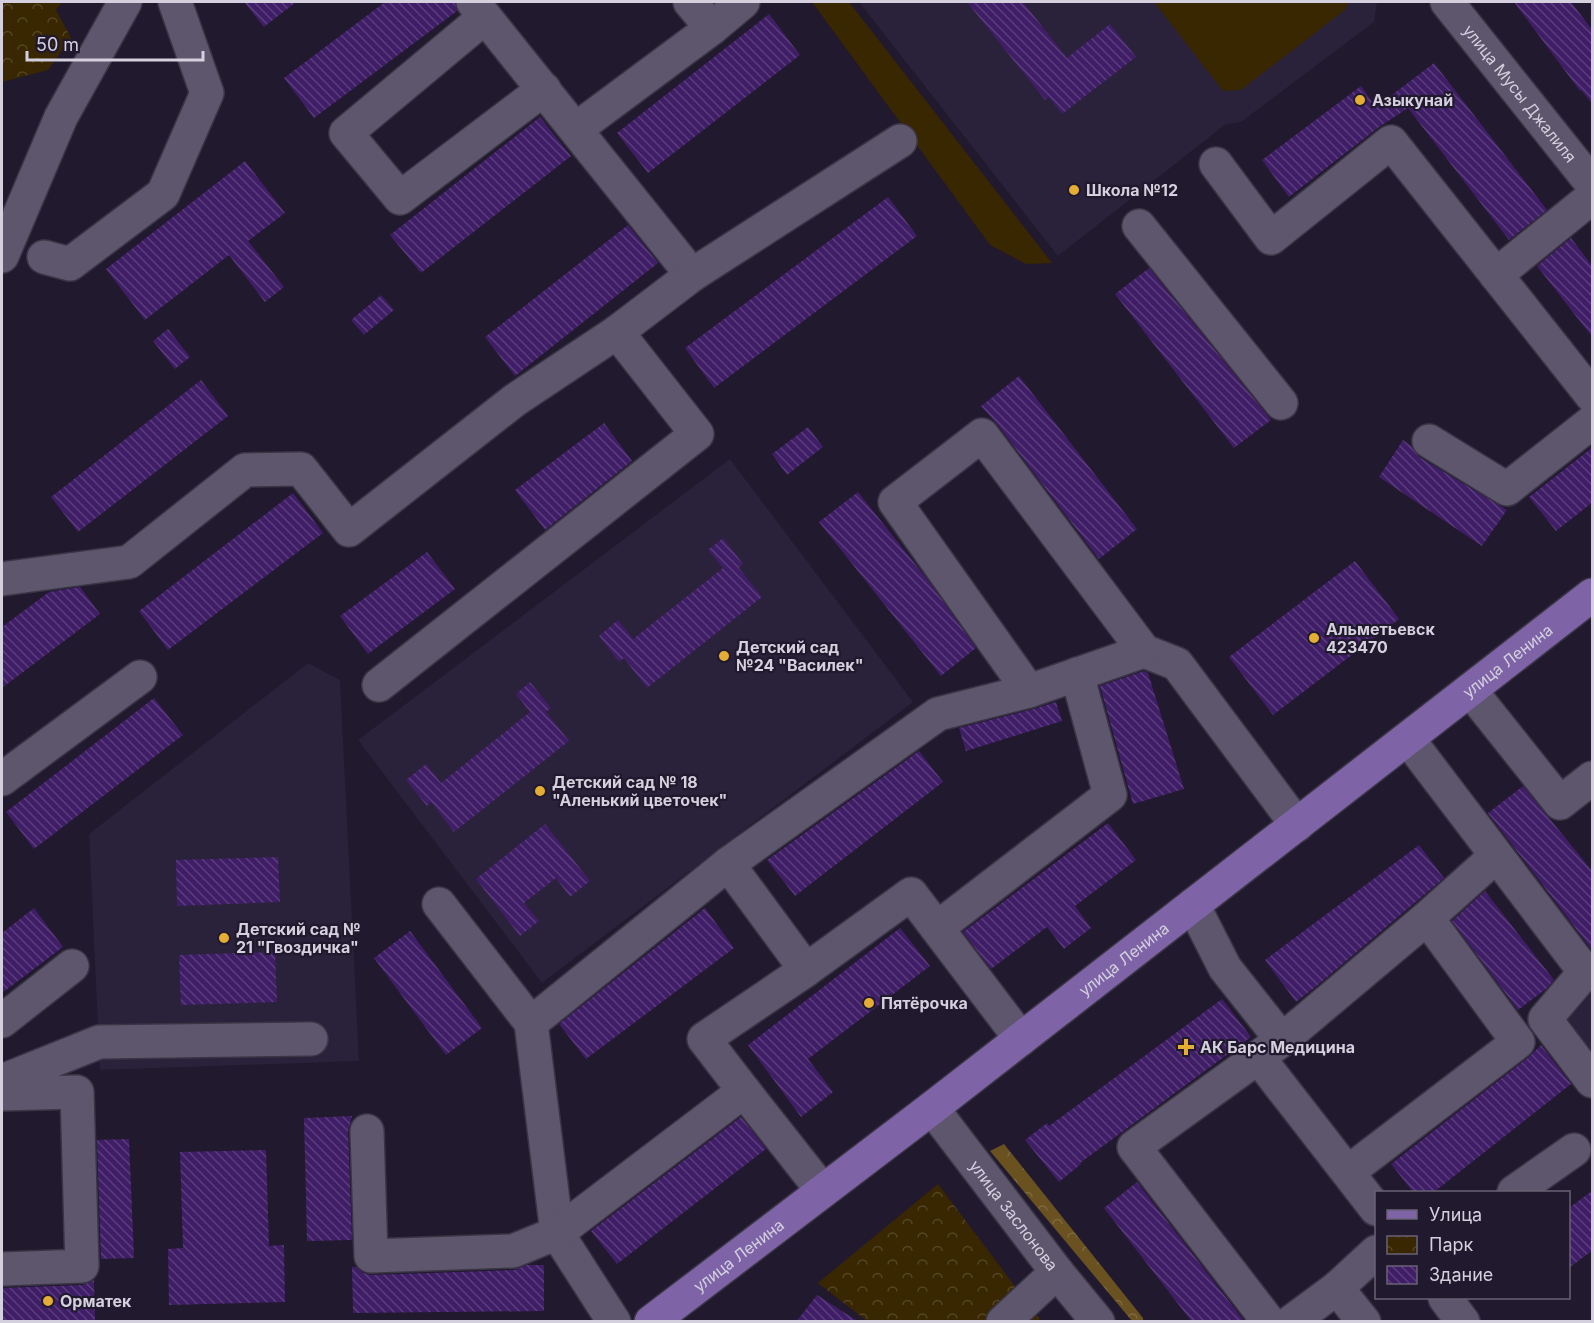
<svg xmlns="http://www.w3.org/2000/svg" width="1594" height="1323" viewBox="0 0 1594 1323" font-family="Inter,sans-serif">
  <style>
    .built { fill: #2a213a }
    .green { fill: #382700 }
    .forest { fill: url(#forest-crowns) }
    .park { fill: url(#park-crowns) }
    .building { fill: url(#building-back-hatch) }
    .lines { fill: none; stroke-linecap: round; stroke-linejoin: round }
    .minor-casing { stroke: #3a3545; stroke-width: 36 }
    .major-casing { stroke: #3a3545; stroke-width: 36 }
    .minor { stroke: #5e566d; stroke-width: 33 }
    .major { stroke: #7e63a7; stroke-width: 33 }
    .poi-dot { fill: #e4ae35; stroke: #21192d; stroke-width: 2 }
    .labels { text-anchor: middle; stroke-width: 4.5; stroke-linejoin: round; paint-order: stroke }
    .street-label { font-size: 16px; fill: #d4d0de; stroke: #21192d }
    .poi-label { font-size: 16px; font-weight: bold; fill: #d4d0de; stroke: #21192d; text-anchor: start }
  </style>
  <defs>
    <pattern id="forest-crowns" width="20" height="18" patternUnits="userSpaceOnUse" patternTransform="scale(1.5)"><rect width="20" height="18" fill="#695120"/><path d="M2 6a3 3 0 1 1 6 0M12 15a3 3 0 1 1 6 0" fill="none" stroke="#7e6940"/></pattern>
    <pattern id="park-crowns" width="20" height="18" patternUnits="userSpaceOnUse" patternTransform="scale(1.5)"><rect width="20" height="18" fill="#382700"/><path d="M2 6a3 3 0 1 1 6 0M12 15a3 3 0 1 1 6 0" fill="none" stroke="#544525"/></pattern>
    <pattern id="building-back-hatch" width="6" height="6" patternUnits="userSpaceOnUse" patternTransform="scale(1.5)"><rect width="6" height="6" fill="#3f1e67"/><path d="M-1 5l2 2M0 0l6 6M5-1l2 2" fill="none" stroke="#5a3e7c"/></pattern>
  </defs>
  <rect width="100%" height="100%" fill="#21192d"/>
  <!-- built -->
  <g class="built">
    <polygon points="859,2 1376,2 1377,3 1374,22 1241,122 1226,124 1058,256"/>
    <polygon points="730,459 913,702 542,983 358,740"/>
    <polygon points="308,663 340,680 359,1061 100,1070 89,834"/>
    <polygon points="1592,990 1592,1054 1561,1014"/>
  </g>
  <!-- green -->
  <g class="green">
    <polygon points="812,2 849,2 1052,263 1026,264 990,245"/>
    <polygon points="1154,2 1348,2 1346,9 1241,90 1223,91"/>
  </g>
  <!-- forest -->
  <polygon class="forest" points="1004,1144 1143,1318 1143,1321 1132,1321 990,1151"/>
  <!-- park -->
  <g class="park">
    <polygon points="2,2 62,2 56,10 71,38 48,70 2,82"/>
    <polygon points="938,1184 1041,1321 867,1321 818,1283"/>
  </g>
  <!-- building -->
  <g class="building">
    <polygon points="244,2 296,2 264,27"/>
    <polygon points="385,2 455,2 457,11 314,118 284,78"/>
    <polygon points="967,2 1023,2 1067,58 1110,24 1136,57 1062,114 1049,97 1045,100"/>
    <polygon points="1514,2 1571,2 1593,31 1593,105 1581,90 1580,91"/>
    <polygon points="769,14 800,55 648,173 617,133"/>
    <polygon points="1434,63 1547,210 1509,240 1408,108 1379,127 1289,197 1262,160 1361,86 1376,107"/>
    <polygon points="540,117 571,156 421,273 390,235"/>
    <polygon points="245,161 285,213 248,241 284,287 265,302 229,255 145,320 106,269"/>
    <polygon points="888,197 917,236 714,388 685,348"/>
    <polygon points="628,225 658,263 515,376 485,337"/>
    <polygon points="1571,238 1593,267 1593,338 1537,266"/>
    <polygon points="1149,268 1271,420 1234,448 1115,294"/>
    <polygon points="381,295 394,310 364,335 351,320"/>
    <polygon points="168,329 190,357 175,369 153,341"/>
    <polygon points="1019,376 1137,529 1099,559 997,424 981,406"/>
    <polygon points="201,380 228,416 78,532 51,497"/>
    <polygon points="604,423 632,461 545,530 515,490"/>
    <polygon points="808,427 823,447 787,475 772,454"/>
    <polygon points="1403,440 1411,446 1419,457 1507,510 1482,546 1379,477"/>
    <polygon points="1593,447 1593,502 1556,531 1529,497"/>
    <polygon points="858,492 927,579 976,648 941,676 819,522"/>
    <polygon points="293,493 323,533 168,650 139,611"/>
    <polygon points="723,538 743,564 739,568 762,597 647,688 624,658 619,662 599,636 618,620 633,639 723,568 708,550"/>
    <polygon points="427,552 455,589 368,654 340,616"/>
    <polygon points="1355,561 1399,619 1273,715 1229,657"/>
    <polygon points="80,587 100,614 2,688 2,627 49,592"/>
    <polygon points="1144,671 1148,673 1184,789 1133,804 1100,686"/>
    <polygon points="530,682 551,708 546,712 569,741 454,832 431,802 427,806 406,780 426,764 441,783 530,712 516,694"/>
    <polygon points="154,698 183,735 34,849 6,812"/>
    <polygon points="1056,702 1062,721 966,751 959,728 1034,709"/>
    <polygon points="919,751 943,782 795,896 767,860"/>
    <polygon points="1523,786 1593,872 1593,951 1488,813"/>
    <polygon points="1108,823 1136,860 1075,906 1091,928 1064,949 1047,927 991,969 963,932"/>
    <polygon points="545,824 590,881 570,897 556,878 524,903 539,921 520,936 476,879"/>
    <polygon points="1419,845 1444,878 1319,984 1296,1002 1265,960"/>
    <polygon points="278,857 280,902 177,906 176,860"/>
    <polygon points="1485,891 1554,980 1546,989 1518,1010 1452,921"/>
    <polygon points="34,908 63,947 2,993 2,933"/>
    <polygon points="705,908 734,948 586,1059 559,1024"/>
    <polygon points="900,928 930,966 808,1059 833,1092 801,1117 748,1045"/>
    <polygon points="410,931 482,1028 446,1055 374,958"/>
    <polygon points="275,952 277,1002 181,1005 179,955"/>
    <polygon points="1222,999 1251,1037 1080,1163 1081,1164 1059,1182 1025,1140 1047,1123 1049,1126"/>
    <polygon points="1541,1045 1571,1084 1434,1192 1413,1192 1391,1164 1529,1057"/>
    <polygon points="352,1116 348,1132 352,1240 307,1241 304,1118"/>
    <polygon points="741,1117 766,1149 617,1264 591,1231"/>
    <polygon points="129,1139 134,1258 101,1259 97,1140"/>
    <polygon points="266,1150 269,1246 284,1245 285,1302 169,1305 168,1249 183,1248 180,1152"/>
    <polygon points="1137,1182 1245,1322 1192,1322 1104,1208"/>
    <polygon points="1593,1190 1593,1250 1569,1268 1569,1208"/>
    <polygon points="527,1265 544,1265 544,1311 353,1313 352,1267 356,1267 363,1273 372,1275 514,1270"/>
    <polygon points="94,1280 95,1322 2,1322 2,1288 83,1285"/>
    <polygon points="817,1295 859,1322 796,1322"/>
  </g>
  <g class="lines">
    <!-- minor casing -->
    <g class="minor-casing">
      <g id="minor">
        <polyline points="473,2 692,275"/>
        <polyline points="690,2 712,28"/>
        <path id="s1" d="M1447 2 1592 184"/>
        <polyline points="485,17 346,133 400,198 544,89"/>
        <polyline points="576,129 712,28 743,2"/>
        <polyline points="1216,164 1271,238 1391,142 1592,396"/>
        <polyline points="1139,226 1281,403"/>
        <polyline points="2,256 61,117 125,2"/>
        <polyline points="44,257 70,264 163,194 207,93 175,2"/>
        <polyline points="1496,275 1592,197"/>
        <polyline points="1429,441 1507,489 1592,422"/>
        <polyline points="2,579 129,562 245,470 301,469 349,530 515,400 617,332 692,275 900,141"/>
        <polyline points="379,685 697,434 617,332"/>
        <polyline points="1470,690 1560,803 1592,778"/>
        <polyline points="1029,691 895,502 982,435 1144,651 1177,664 1297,825"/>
        <polyline points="1408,739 1585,972 1545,1019 1592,1081"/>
        <polyline points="2,779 140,677"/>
        <polyline points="728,864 806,970"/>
        <polyline points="439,904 531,1023 557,1233 614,1322"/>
        <polyline points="1193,905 1225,968 1282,1040"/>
        <polyline points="1427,918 1496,856"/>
        <polyline points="937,928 1110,795 1077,674"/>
        <polyline points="2,1021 72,966"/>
        <polyline points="531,1023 728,864 938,714 1029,691 1144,651"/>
        <polyline points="1258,1057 1376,1209"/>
        <polyline points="2,1081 99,1042 311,1039"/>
        <polyline points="744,1091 822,1190"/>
        <polyline points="2,1094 77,1092 82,1266 2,1269"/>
        <path id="s2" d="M932 1108 1057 1272 1098 1322"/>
        <polyline points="367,1131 371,1256 513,1251 557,1233 744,1091 704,1039 806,970 911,894 1021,1039"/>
        <polyline points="1514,1192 1574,1150"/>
        <polyline points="1337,1288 1364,1322"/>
        <polyline points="1445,1298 1463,1322"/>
        <polyline points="1003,1322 1057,1272"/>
        <polyline points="1269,1322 1134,1147 1282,1040 1427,918 1518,1042 1348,1172"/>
        <polyline points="1291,1322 1337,1288 1376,1252"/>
      </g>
    </g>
    <!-- major casing -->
    <g class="major-casing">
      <g id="major">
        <path id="s3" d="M651 1322 932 1108 1592 595"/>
      </g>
    </g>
    <!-- minor -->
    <use href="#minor" class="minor"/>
    <!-- major -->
    <use href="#major" class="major"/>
  </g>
  <!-- markers -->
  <g class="poi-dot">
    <circle cx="1360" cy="100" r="6"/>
    <circle cx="1074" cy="190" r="6"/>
    <circle cx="1314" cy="638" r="6"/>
    <circle cx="724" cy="656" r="6"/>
    <circle cx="540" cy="791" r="6"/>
    <circle cx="224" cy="938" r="6"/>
    <circle cx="869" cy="1003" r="6"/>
    <path d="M1183 1038h6v6h6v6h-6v6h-6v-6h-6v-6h6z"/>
    <circle cx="48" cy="1301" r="6"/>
  </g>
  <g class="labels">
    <!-- street labels -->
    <g class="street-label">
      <text dy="6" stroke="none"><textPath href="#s1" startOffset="117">улица Мусы Джалиля</textPath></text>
      <text dy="6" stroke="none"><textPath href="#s3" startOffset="1082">улица Ленина</textPath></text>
      <text dy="6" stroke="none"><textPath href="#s3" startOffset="596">улица Ленина</textPath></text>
      <text dy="6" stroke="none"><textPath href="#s2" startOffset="135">улица Заслонова</textPath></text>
      <text dy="6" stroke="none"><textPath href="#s3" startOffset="110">улица Ленина</textPath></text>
    </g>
    <!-- poi labels -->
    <g class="poi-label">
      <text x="1372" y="106">Азыкунай</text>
      <text x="1086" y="196">Школа №12</text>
      <text x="1326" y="635">Альметьевск<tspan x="1326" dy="18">423470</tspan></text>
      <text x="736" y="653">Детский сад<tspan x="736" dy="18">№24 "Василек"</tspan></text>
      <text x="552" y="788">Детский сад № 18<tspan x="552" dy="18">"Аленький цветочек"</tspan></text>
      <text x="236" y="935">Детский сад №<tspan x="236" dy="18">21 "Гвоздичка"</tspan></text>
      <text x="881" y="1009">Пятёрочка</text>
      <text x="1200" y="1053">АК Барс Медицина</text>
      <text x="60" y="1307">Орматек</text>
    </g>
  </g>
  <!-- border -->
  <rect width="1594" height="1323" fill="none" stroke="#d4d0de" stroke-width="6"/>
  <!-- legend -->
  <rect x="1375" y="1191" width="195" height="108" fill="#21192d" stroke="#696274" stroke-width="1.5"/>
  <rect x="1387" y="1210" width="30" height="9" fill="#7e63a7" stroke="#696274" stroke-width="1.5"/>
  <text x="1429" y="1221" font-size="18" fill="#d4d0de">Улица</text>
  <rect x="1387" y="1236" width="30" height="18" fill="url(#park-crowns)" stroke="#696274" stroke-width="1.5"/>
  <text x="1429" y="1251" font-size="18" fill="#d4d0de">Парк</text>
  <rect x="1387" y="1266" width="30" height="18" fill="url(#building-back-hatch)" stroke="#696274" stroke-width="1.5"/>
  <text x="1429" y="1281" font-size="18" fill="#d4d0de">Здание</text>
  <!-- scale -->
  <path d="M27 51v9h176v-9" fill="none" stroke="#d4d0de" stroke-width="3"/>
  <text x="36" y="51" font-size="18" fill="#d4d0de" stroke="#21192d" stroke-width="4.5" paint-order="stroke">50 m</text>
</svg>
